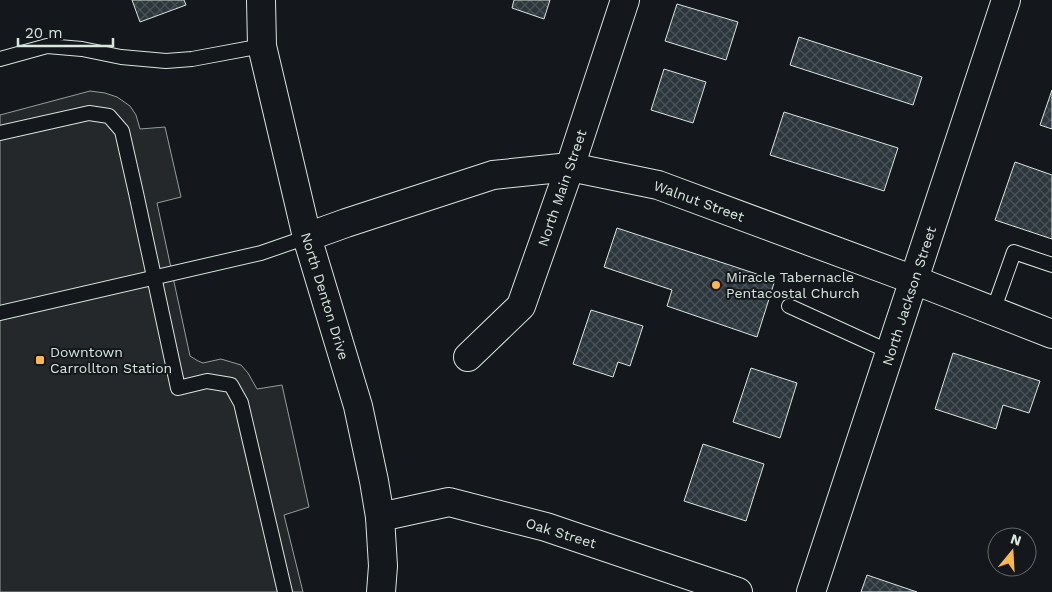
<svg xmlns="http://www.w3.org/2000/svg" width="1052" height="592" viewBox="0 0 1052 592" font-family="'Work Sans',sans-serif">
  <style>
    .parking { fill: #24282b; stroke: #939e99 }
    .building { fill: url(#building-cross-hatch); stroke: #d8e6dc }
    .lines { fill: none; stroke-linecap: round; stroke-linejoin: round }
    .service-casing { stroke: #d8e6dc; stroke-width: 16 }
    .minor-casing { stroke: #d8e6dc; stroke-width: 30 }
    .tertiary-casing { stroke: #d8e6dc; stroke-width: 30 }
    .service { stroke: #14181c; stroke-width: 14 }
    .minor { stroke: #14181c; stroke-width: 28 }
    .tertiary { stroke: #14181c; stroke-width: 28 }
    .poi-dot { fill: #ffb74d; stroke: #14181c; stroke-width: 2 }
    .labels { text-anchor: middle; stroke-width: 4; stroke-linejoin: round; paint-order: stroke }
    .street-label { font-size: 14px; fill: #d8e6dc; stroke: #14181c }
    .poi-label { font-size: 14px; fill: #d8e6dc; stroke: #14181c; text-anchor: start }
  </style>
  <defs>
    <pattern id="building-cross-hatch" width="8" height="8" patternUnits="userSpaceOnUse" patternTransform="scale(1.25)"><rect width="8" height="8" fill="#2c363c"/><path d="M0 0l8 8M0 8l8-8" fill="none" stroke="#4a5358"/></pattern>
  </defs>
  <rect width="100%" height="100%" fill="#14181c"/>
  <!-- parking -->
  <polygon class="parking" points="90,91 105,93 117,97 130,106 136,115 140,129 165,127 181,197 157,203 190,356 198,361 203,363 221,359 241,365 248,373 257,389 282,385 309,507 284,515 303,592 0,592 0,115"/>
  <!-- building -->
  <g class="building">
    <polygon points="132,0 184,0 186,5 140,22"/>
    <polygon points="514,0 550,0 544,19 512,8"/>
    <polygon points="677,4 738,22 726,60 665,41"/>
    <polygon points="799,37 922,77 913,105 790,65"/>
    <polygon points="664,69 706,82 693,123 651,110"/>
    <polygon points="1052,90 1052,129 1040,125"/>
    <polygon points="784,112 898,148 884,191 770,155"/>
    <polygon points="1015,162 1052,175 1052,239 995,220"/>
    <polygon points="617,228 775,280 757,337 667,306 672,290 604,267"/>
    <polygon points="591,310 643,326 630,366 618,362 613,377 573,364"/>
    <polygon points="953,353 1040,381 1029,413 1003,405 996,429 935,409"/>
    <polygon points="751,368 797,383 780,438 733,422"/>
    <polygon points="703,444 764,464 746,521 684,501"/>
    <polygon points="867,575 917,592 861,592"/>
  </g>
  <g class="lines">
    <!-- service casing -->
    <g class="service-casing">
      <g id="service">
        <polyline points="0,59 47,46 82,49 121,57 166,61 192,59 262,46"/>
        <polyline points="0,133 89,113 109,116 122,131 136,193 178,388 207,381 231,385 241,403 285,592"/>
        <polyline points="789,306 890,352"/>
        <polyline points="993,311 1014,252 1052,265"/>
        <polyline points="0,313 261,253 307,237"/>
      </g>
    </g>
    <!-- minor casing -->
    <g class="minor-casing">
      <g id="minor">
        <polyline points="307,237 346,223 493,175 570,167 658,185 914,280 1052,334"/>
        <polyline points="468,357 521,306 570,167 625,0"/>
        <polyline points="380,517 449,502 546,527 738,592"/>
        <polyline points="811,592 1006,0"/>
      </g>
    </g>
    <!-- tertiary casing -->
    <g class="tertiary-casing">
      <polyline id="tertiary" points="261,0 262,46 307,237 358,406 374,481 380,517 383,566 381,592"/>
    </g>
    <!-- service -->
    <use href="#service" class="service"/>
    <!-- minor -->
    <use href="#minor" class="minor"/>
    <!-- tertiary -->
    <use href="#tertiary" class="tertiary"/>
  </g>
  <!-- markers -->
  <g class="poi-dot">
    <circle cx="716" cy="285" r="5"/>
    <rect x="35" y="355" width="10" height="10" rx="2.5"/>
  </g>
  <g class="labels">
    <!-- street labels -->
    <g class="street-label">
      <text transform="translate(562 188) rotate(-71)" y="5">North Main Street</text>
      <text transform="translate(699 201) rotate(20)" y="5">Walnut Street</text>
      <text transform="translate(325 296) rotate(73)" y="5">North Denton Drive</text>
      <text transform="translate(909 296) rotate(-72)" y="5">North Jackson Street</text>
      <text transform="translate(561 533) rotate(17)" y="5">Oak Street</text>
    </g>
    <!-- poi labels -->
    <g class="poi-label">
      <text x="726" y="282">Miracle Tabernacle<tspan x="726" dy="16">Pentacostal Church</tspan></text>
      <text x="50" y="357">Downtown<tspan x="50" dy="16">Carrollton Station</tspan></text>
    </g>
  </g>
  <!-- north arrow -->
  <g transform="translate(1012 552) rotate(18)"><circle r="24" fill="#14181c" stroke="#626a69"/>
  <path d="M0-4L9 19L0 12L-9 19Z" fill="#ffb74d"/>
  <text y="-8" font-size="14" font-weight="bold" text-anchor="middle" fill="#d8e6dc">N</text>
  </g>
  <!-- scale -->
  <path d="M18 38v8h95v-8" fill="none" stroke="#d8e6dc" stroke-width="2.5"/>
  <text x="25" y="38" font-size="15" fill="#d8e6dc" stroke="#14181c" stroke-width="4" paint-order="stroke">20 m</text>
</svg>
